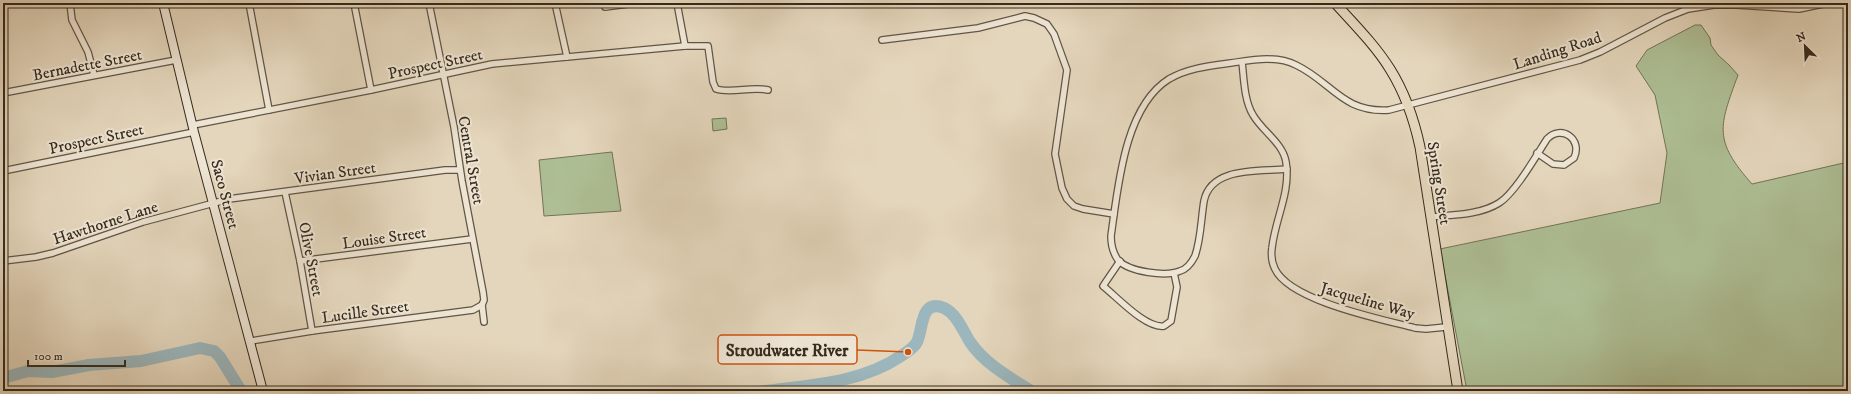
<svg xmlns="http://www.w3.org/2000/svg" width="1851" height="394" viewBox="0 0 1851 394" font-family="'IM FELL DW Pica',serif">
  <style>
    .green { fill: #aebf95; stroke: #727458 }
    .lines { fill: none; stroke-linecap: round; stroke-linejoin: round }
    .river { stroke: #9bb6bc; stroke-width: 12 }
    .street-casing { stroke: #615544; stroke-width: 8 }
    .secondary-casing { stroke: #352a1c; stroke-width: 10 }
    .primary-casing { stroke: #352a1c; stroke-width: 11 }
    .street { stroke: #ede4d3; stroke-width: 5.5 }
    .secondary { stroke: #ede4d3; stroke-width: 8 }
    .primary { stroke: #e4d6bc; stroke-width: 9 }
    .labels { text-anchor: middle; stroke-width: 4; stroke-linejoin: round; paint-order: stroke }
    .street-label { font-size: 16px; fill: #352a1c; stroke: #ede4d3 }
    .leader { fill: none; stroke: #cd520e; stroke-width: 1.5 }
    .callout-dot { fill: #cd520e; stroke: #ede4d3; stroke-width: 1.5 }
    .callout { fill: #ede4d3; stroke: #cd520e; stroke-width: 1.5 }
    .callout-label { font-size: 17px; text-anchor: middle; font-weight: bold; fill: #352a1c }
  </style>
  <rect width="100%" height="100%" fill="#e4d6bc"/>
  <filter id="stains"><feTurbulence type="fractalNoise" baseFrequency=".005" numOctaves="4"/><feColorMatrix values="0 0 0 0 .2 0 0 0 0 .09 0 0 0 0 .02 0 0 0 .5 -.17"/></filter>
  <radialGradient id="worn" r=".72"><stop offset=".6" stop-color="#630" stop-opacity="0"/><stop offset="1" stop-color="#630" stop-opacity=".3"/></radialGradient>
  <!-- green -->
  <g class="green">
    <path d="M1695 25H1701L1710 38 1711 45 1718 55 1729 65 1738 75C1719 127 1713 140 1752 184L1848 162V391H1467L1440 249 1660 203 1667 153 1655 95 1636 66 1647 50Z"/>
    <polygon points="726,118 727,129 713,131 712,119"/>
    <polygon points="612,152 621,211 544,216 539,160"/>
  </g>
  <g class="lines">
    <!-- river -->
    <g class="river">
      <polyline points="3,378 28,371 52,372 89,365 141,361 200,348 214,351 220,357 241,391"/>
      <path d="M764 391C811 385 861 383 901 356 907 352 914 348 917 342 923 330 920 298 944 308 957 314 963 331 970 342 985 364 1009 377 1031 391"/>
    </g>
    <!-- street casing -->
    <g class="street-casing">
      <g id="street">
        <polyline points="70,3 72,20 88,52 94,75"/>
        <polyline points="249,3 269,110"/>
        <polyline points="354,3 371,90"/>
        <polyline points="429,3 454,127 462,181 483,292 484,300 482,305 484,322"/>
        <polyline points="555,3 567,57"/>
        <polyline points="677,3 685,46"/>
        <polyline points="605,7 636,3"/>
        <polyline points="882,40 978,28 1025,16 1034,18 1047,24 1054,34 1067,70 1055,154 1062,188 1067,199 1074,206 1083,209 1114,214"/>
        <path d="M1242 62C1244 79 1244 100 1253 115 1262 131 1283 143 1286 162 1291 192 1275 219 1272 248 1271 255 1272 263 1275 269 1290 301 1381 319 1415 328L1426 329 1446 327"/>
        <polyline points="3,93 176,60"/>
        <path d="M193 125 371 90 492 64 685 46H708L713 82 716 89C732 94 751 86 768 90"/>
        <path d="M1287 169C1260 172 1211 166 1204 201 1201 219 1201 239 1195 256 1192 262 1187 269 1180 271 1166 277 1129 272 1118 260 1113 253 1111 244 1111 236 1118 188 1124 107 1169 79 1188 68 1209 66 1231 63 1252 60 1276 55 1296 65 1332 82 1342 113 1389 110L1580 60 1600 52 1665 18 1688 9 1714 5H1736L1799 9 1828 3"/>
        <polyline points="3,171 194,132"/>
        <polyline points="285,192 300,261 312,331"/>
        <path d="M1430 217C1452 215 1480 215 1499 203 1515 193 1536 156 1547 139 1561 124 1583 139 1574 158L1564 165 1553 164 1537 153"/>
        <polyline points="3,261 36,257 53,253 143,222 229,199 445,170 460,170"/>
        <polyline points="300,261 472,239"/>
        <path d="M1120 261 1103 286C1117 297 1146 329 1164 326L1171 321 1177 287 1174 273"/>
        <polyline points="251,341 312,331 473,310 482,305"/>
      </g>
    </g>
    <!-- secondary casing -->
    <g class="secondary-casing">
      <polyline id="secondary" points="163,3 194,132 263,391"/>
    </g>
    <!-- primary casing -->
    <g class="primary-casing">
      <path id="primary" d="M1335 3C1354 24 1375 45 1390 69 1405 93 1414 119 1420 147L1458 391"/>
    </g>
    <!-- street -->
    <use href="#street" class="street"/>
    <!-- secondary -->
    <use href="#secondary" class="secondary"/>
    <!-- primary -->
    <use href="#primary" class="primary"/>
  </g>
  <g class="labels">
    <!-- street labels -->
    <g class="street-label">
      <text transform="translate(1557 50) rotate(-18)" y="6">Landing Road</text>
      <text transform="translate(435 63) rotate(-12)" y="6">Prospect Street</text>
      <text transform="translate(87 64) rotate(-11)" y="6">Bernadette Street</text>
      <text transform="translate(96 138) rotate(-12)" y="6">Prospect Street</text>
      <text transform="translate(472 160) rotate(80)" y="6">Central Street</text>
      <text transform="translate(335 172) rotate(-8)" y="6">Vivian Street</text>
      <text transform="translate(1440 183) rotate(81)" y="6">Spring Street</text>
      <text transform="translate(226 194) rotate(75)" y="6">Saco Street</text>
      <text transform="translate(105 222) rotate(-18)" y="6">Hawthorne Lane</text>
      <text transform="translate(384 237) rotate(-8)" y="6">Louise Street</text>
      <text transform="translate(312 259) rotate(79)" y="6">Olive Street</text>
      <text transform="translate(1368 300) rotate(16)" y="6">Jacqueline Way</text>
      <text transform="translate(365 311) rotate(-8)" y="6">Lucille Street</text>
    </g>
  </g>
  <!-- callouts -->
  <path class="leader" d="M908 352L857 350"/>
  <circle class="callout-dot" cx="908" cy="352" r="4"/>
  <rect class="callout" x="718" y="335" width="139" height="29" rx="4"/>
  <g class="callout-label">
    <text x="787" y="356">Stroudwater River</text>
  </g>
  <!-- margin -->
  <rect width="1851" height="394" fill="none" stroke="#e4d6bc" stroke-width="16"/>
  <rect x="4" y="4" width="1843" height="386" fill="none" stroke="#352a1c" stroke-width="2"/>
  <rect x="8" y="8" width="1835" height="378" fill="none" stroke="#352a1c"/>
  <!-- north arrow -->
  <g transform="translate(1805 46) rotate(336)" stroke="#ede4d3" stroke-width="3" paint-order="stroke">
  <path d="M0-3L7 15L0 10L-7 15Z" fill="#352a1c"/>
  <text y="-6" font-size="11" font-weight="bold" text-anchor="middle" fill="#352a1c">N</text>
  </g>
  <!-- scale -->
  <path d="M28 360v6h97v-6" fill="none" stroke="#352a1c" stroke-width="2"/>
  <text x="34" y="360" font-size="12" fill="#352a1c" stroke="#ede4d3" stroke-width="3" paint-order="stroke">100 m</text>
  <rect width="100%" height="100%" filter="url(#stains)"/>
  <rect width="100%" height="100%" fill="url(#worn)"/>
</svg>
